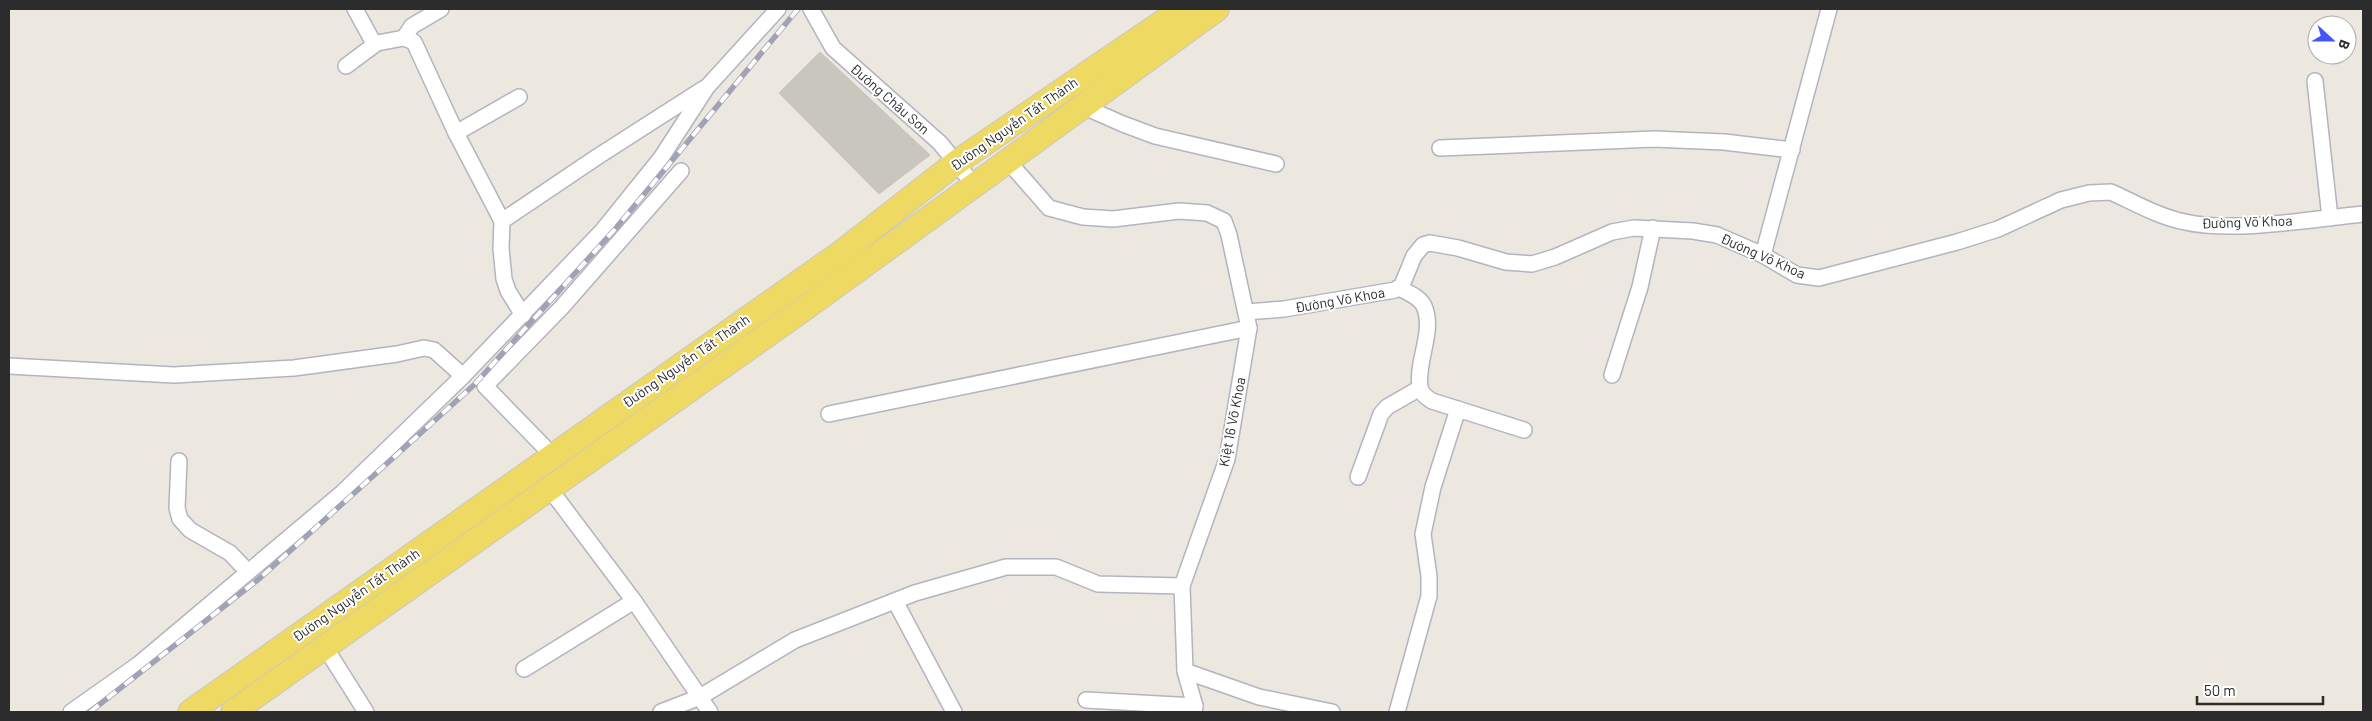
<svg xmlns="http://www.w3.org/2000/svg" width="2372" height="721" viewBox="0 0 2372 721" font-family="Barlow,sans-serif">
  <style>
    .building { fill: #c9c6bd; stroke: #c9c4b8 }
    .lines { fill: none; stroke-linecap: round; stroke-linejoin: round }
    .minor-casing { stroke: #b2b4bf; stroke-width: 18 }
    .primary-casing { stroke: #c8c8c8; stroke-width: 26 }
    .minor { stroke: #fff; stroke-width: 15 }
    .primary { stroke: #eed963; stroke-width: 24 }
    .rail-casing { stroke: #a1a2b6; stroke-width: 5.5 }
    .rail { stroke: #fff; stroke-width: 4; stroke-dasharray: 11; stroke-linecap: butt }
    .labels { text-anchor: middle; stroke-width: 4; stroke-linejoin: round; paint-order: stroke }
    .street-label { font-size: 14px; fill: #2c2c2c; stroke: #fff }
  </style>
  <rect width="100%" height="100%" fill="#ede8df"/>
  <!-- building -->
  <polygon class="building" points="820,52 930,155 879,194 779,93"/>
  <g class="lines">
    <!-- minor casing -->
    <g class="minor-casing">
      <g id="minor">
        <polyline points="355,9 372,40 377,43 404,38 414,42 456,133 502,221 501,248 504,279 508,291 523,315"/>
        <polyline points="811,9 833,48 940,143 974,185"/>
        <polyline points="404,38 412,26 441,9"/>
        <polyline points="346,66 377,43"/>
        <polyline points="2315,81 2330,218"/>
        <polyline points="1082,106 1123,124 1155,136 1276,164"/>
        <polyline points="456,133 519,97"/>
        <polyline points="1440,148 1654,139 1724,142 1792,150"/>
        <polyline points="1007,160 1049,208 1083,217 1113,219 1179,211 1207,213 1224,221 1229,235 1249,328 1227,459 1182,586 1185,671 1195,706 1194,712"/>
        <polyline points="502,221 597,157 703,89"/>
        <polyline points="1763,255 1829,9"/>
        <path d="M1399 288C1407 292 1420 297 1424 306 1435 331 1416 361 1420 387 1421 393 1427 398 1432 401L1524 430"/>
        <path d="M1246 312 1284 309 1395 290 1402 285 1414 256 1423 245 1430 243 1458 248 1506 262 1532 264 1555 257 1612 232 1634 228 1693 231 1717 235 1763 255 1797 275 1819 278 1957 242 1998 229 2061 200 2089 193 2111 192C2135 203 2159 217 2185 222 2234 233 2312 219 2363 214"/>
        <polyline points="9,366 174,375 294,368 397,354 424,348 434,350 463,376"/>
        <polyline points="1612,375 1640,287 1653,228"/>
        <polyline points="829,414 1249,328"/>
        <polyline points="553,456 485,386 562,307 681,171"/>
        <polyline points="179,461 177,508 180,519 190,530 230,553 248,572"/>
        <polyline points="1358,477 1381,414 1387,407 1420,388"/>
        <polyline points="549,488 634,601 710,712"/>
        <polyline points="895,601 954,712"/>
        <polyline points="325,647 366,712"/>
        <polyline points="524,669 634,601"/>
        <polyline points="1185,671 1259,697 1332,712"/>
        <polyline points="1086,700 1195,706"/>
        <polyline points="71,712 139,664 342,493 463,376 603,230 661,158 707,87 778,9"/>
        <polyline points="661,712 700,697 795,640 915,593 1006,567 1056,567 1098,584 1182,586"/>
        <polyline points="1397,712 1429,596 1429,576 1423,534 1433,487 1458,409"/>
      </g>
    </g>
    <!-- primary casing -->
    <g class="primary-casing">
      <g id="primary">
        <polyline points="190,712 842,252 957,162 1182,9"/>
        <polyline points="233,712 808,306 1217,9"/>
      </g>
    </g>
    <!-- minor -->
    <use href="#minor" class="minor"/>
    <!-- primary -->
    <use href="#primary" class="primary"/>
    <!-- rail casing -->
    <g class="rail-casing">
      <polyline id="rail" points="90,712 260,578 474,385 616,228 798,9"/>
    </g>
    <!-- rail -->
    <use href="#rail" class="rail"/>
  </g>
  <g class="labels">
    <!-- street labels -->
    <g class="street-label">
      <text transform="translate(890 99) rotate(41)" y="5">Đường Châu Sơn</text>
      <text transform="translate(1014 124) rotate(-35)" y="5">Đường Nguyễn Tất Thành</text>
      <text transform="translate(2247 222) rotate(-2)" y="5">Đường Võ Khoa</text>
      <text transform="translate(1763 256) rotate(24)" y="5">Đường Võ Khoa</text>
      <text transform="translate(1340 300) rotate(-10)" y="5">Đường Võ Khoa</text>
      <text transform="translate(686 361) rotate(-35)" y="5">Đường Nguyễn Tất Thành</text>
      <text transform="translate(1232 422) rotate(-79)" y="5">Kiệt 16 Võ Khoa</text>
      <text transform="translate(356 595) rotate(-35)" y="5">Đường Nguyễn Tất Thành</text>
    </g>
  </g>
  <!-- border -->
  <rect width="2372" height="721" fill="none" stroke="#2c2c2c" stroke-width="20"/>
  <!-- north arrow -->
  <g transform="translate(2332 40) rotate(111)"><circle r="24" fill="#ffffff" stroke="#ababab"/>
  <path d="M0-4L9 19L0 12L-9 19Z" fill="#4355f6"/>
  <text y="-8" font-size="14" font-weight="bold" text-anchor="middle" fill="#2c2c2c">B</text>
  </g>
  <!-- scale -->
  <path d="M2197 696v8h126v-8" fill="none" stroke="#2c2c2c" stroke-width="2.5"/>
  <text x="2204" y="696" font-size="15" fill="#2c2c2c" stroke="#ffffff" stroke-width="4" paint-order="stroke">50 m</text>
</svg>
